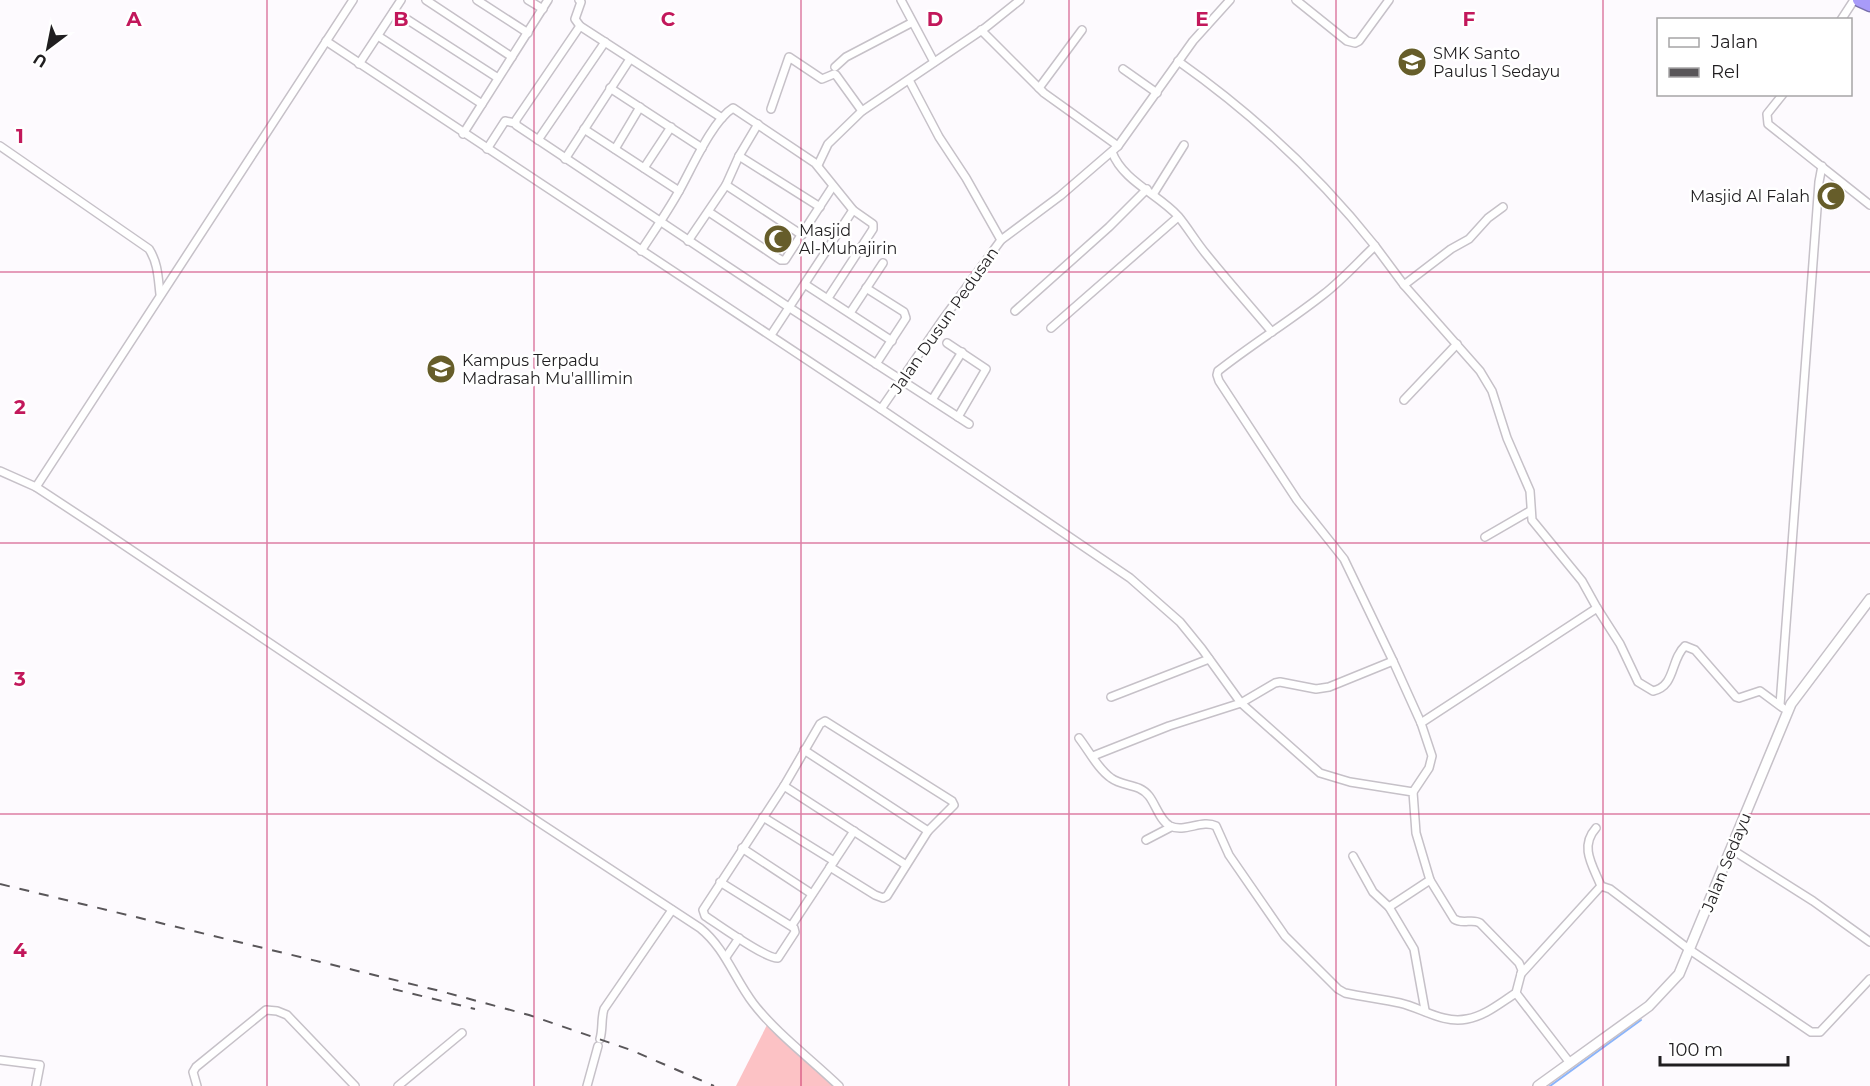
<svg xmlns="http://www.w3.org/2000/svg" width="1870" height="1086" viewBox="0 0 1870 1086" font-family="Montserrat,sans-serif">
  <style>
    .green { fill: #fcc2c5 }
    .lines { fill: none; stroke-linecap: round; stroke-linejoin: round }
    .stream { stroke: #8ab4fb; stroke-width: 2 }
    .street-casing { stroke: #c6c1c8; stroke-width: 10 }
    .secondary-casing { stroke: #c6c1c8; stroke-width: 12 }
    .highway-casing { stroke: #786fad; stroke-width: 15 }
    .street { stroke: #fff; stroke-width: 7 }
    .secondary { stroke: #fff; stroke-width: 9 }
    .highway { stroke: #a89bf9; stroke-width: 12 }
    .rail { stroke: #595659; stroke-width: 2; stroke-dasharray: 10 10; stroke-linecap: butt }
    .grid { fill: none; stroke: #c2185b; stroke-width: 1.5; stroke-opacity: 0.55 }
    .labels { text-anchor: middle; stroke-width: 5; stroke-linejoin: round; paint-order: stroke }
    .poi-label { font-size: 16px; fill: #201e20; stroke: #fff; text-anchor: start }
    .street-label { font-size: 16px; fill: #201e20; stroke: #fff }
    .grid-label { font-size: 20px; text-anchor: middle; font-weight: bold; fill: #c2185b; stroke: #fff; stroke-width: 5; stroke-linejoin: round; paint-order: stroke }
  </style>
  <rect width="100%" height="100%" fill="#fdfafe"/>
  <!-- green -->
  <polygon class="green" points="768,1023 834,1086 736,1086"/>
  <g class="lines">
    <!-- stream -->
    <polyline class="stream" points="1550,1086 1641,1020"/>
    <!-- street casing -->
    <g class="street-casing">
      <g id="street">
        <polyline points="426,0 512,57"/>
        <polyline points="477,0 528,33"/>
        <polyline points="528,0 543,9"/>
        <polyline points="579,0 581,2 575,19 580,26 722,118"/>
        <polyline points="901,0 934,62"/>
        <polyline points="1296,0 1347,41 1355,43 1359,41 1389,0"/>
        <polyline points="394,11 498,78"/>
        <polyline points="1841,20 1854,0"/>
        <polyline points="580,26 516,120 516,125 790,308 969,424"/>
        <polyline points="981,30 1044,93 1118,146"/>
        <polyline points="378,36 482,104"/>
        <path d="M326 41 881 409 1130 578 1180 622 1202 649 1241 703 1320 773 1350 782 1413 792 1416 833 1430 880 1454 919C1463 925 1472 918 1480 923L1519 963 1522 970 1516 993 1570 1063"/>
        <path d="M1178 61C1253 114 1318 174 1375 246"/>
        <polyline points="359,64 401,0"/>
        <polyline points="835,67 846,57 911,23"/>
        <polyline points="1123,69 1157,93"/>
        <polyline points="909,80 939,137 966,178 1001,240"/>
        <polyline points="610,88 702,148"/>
        <polyline points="1039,88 1082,30"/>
        <polyline points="1783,94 1767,114 1768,124 1870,205"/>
        <polyline points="771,109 789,57 822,79 834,74 836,75 862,111"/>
        <polyline points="584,129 679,191"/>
        <polyline points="463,134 548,0"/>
        <polyline points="538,140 605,42"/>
        <path d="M0 146 149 249C158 263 158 277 160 294"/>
        <polyline points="487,149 505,121 515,123"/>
        <polyline points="615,149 640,107"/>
        <path d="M1112 152C1123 181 1158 194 1178 216 1188 228 1196 242 1206 254 1227 280 1250 306 1272 332"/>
        <polyline points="739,156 820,207"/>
        <polyline points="565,159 630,59"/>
        <polyline points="818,165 828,144 862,111 985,28 1020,0"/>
        <polyline points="644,168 671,127"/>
        <polyline points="726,185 802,235"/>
        <polyline points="1154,193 1184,145"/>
        <polyline points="709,212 781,260 785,260 833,186"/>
        <polyline points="688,241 726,185 739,156 758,124"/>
        <path d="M641 251C654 231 668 211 679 191 692 168 712 121 733 108L815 163 853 210 873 224V229L828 298"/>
        <polyline points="806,285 892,341"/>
        <polyline points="1404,285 1480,371 1492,391 1507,438 1530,491 1532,520 1582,581 1597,608"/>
        <polyline points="866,288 904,312 906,318 876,364"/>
        <polyline points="1015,311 1109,227 1147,189"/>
        <polyline points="850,313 883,263"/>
        <polyline points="1051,328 1178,217"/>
        <polyline points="771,335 853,210"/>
        <polyline points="947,343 986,369 958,417"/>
        <polyline points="932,400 962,352"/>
        <polyline points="1404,400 1457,344"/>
        <polyline points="881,409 941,322 1001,240 1060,196 1118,146 1193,41 1230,0"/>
        <path d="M0 471 36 487 100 529 441 758 700 928C725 948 734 978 753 1003 775 1032 812 1060 839 1086"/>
        <polyline points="36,487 353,0"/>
        <polyline points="1485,537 1530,511"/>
        <polyline points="1111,697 1209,659"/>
        <polyline points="1780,705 1819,182 1822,166"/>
        <path d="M1421 723 1597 608 1620 644 1638 682 1653 691C1676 686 1670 660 1685 646L1695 650 1736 697 1739 698 1760 691 1783 708"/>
        <path d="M1079 738C1089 751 1098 769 1111 778 1123 787 1139 783 1149 796 1156 805 1160 821 1170 826 1185 833 1202 819 1216 826L1229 855 1285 936 1338 989 1345 993C1363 997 1382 999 1400 1003 1422 1008 1443 1024 1467 1019 1485 1016 1500 1003 1516 993"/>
        <polyline points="804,750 928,831"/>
        <polyline points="1093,756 1169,726 1241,703 1275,683 1280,682 1316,689 1329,687 1393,661"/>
        <polyline points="784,786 906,865"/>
        <path d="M1413 792 1429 768 1432 756 1421 723 1393 661 1344 559 1297 500 1219 381 1217 375 1218 371C1252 344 1290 321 1324 294 1342 280 1358 262 1375 246L1404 285 1451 249 1469 239 1488 218 1503 207"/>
        <polyline points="763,817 834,861"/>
        <path d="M1596 828C1579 847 1593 866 1601 886"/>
        <polyline points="1146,840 1171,827"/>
        <polyline points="742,848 812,894"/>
        <polyline points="1731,849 1813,901 1870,942"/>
        <polyline points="1353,856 1373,892 1389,907 1414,949 1425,1010"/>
        <path d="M720 882 794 928 795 932 778 958C766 959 719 925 705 916L703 910 784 786 820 724 825 721 952 801 954 805 928 831 887 896 883 898 875 895 830 867"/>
        <polyline points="1389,907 1430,880"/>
        <polyline points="792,925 854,831"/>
        <polyline points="726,957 739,938"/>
        <polyline points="1521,974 1601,886 1610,889 1690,950 1811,1032 1820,1032 1870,979"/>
        <path d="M600 1039C603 1029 601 1018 604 1009L672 910"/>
        <polyline points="0,1060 40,1065 36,1086"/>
        <polyline points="197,1086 193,1072 196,1067 266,1010 277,1011 287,1015 355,1086"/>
        <polyline points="398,1086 462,1033"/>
        <polyline points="587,1086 598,1046"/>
      </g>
    </g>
    <!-- secondary casing -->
    <g class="secondary-casing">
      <polyline id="secondary" points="1538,1086 1649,1006 1679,974 1791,704 1870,599"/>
    </g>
    <!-- highway casing -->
    <g class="highway-casing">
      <polyline id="highway" points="1859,0 1870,5"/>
    </g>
    <!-- street -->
    <use href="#street" class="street"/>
    <!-- secondary -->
    <use href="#secondary" class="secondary"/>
    <!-- highway -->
    <use href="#highway" class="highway"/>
    <!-- rail -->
    <g class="rail">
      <polyline points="0,884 440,991 529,1015 631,1050 714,1086"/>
      <polyline points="393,989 475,1009"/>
    </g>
  </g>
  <!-- grid -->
  <path class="grid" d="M267 0V1086M534 0V1086M801 0V1086M1069 0V1086M1336 0V1086M1603 0V1086M0 272H1870M0 543H1870M0 814H1870"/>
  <!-- icons -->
  <defs>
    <g id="school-disc" transform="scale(1.5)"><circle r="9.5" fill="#665d2a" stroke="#fff"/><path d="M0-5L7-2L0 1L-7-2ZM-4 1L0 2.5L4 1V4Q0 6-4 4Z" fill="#fff"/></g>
    <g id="mosque-disc" transform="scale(1.5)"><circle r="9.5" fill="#665d2a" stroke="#fff"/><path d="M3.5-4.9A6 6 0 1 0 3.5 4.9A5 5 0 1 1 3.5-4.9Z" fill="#fff"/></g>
  </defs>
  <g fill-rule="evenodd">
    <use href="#school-disc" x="1412" y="62"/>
    <use href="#mosque-disc" x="1831" y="196"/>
    <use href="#mosque-disc" x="778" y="239"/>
    <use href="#school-disc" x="441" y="369"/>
  </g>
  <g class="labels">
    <!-- poi labels -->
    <g class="poi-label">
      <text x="1433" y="59">SMK Santo<tspan x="1433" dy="18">Paulus 1 Sedayu</tspan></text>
      <text x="1810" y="202" text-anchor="end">Masjid Al Falah</text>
      <text x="799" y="236">Masjid<tspan x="799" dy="18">Al-Muhajirin</tspan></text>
      <text x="462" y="366">Kampus Terpadu<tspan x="462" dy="18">Madrasah Mu'alllimin</tspan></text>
    </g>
    <!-- street labels -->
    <g class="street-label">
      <text transform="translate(944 320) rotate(-55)" y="6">Jalan Dusun Pedusan</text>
      <text transform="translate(1726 862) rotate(-68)" y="6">Jalan Sedayu</text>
    </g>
  </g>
  <g class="grid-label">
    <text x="134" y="26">A</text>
    <text x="401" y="26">B</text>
    <text x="668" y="26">C</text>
    <text x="935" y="26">D</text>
    <text x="1202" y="26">E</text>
    <text x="1469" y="26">F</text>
    <text x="20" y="143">1</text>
    <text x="20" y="414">2</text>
    <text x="20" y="686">3</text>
    <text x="20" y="957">4</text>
  </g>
  <!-- legend -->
  <rect x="1657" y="18" width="195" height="78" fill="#ffffff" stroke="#a6a5a6" stroke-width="1.5"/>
  <rect x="1669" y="38" width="30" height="9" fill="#ffffff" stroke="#a6a5a6" stroke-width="1.5"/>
  <text x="1711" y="48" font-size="18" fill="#201e20">Jalan</text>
  <rect x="1669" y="68" width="30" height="9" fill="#595659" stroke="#a6a5a6" stroke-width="1.5"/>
  <text x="1711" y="78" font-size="18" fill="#201e20">Rel</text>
  <!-- north arrow -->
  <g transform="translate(48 48) rotate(212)" stroke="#ffffff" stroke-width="4.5" paint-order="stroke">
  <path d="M0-4.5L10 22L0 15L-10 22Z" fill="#201e20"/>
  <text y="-9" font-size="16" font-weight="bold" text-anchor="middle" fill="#201e20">U</text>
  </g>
  <!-- scale -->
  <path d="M1660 1056v9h128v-9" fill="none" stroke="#201e20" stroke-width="3"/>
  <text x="1669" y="1056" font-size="18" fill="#201e20" stroke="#ffffff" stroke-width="4.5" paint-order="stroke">100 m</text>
</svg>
